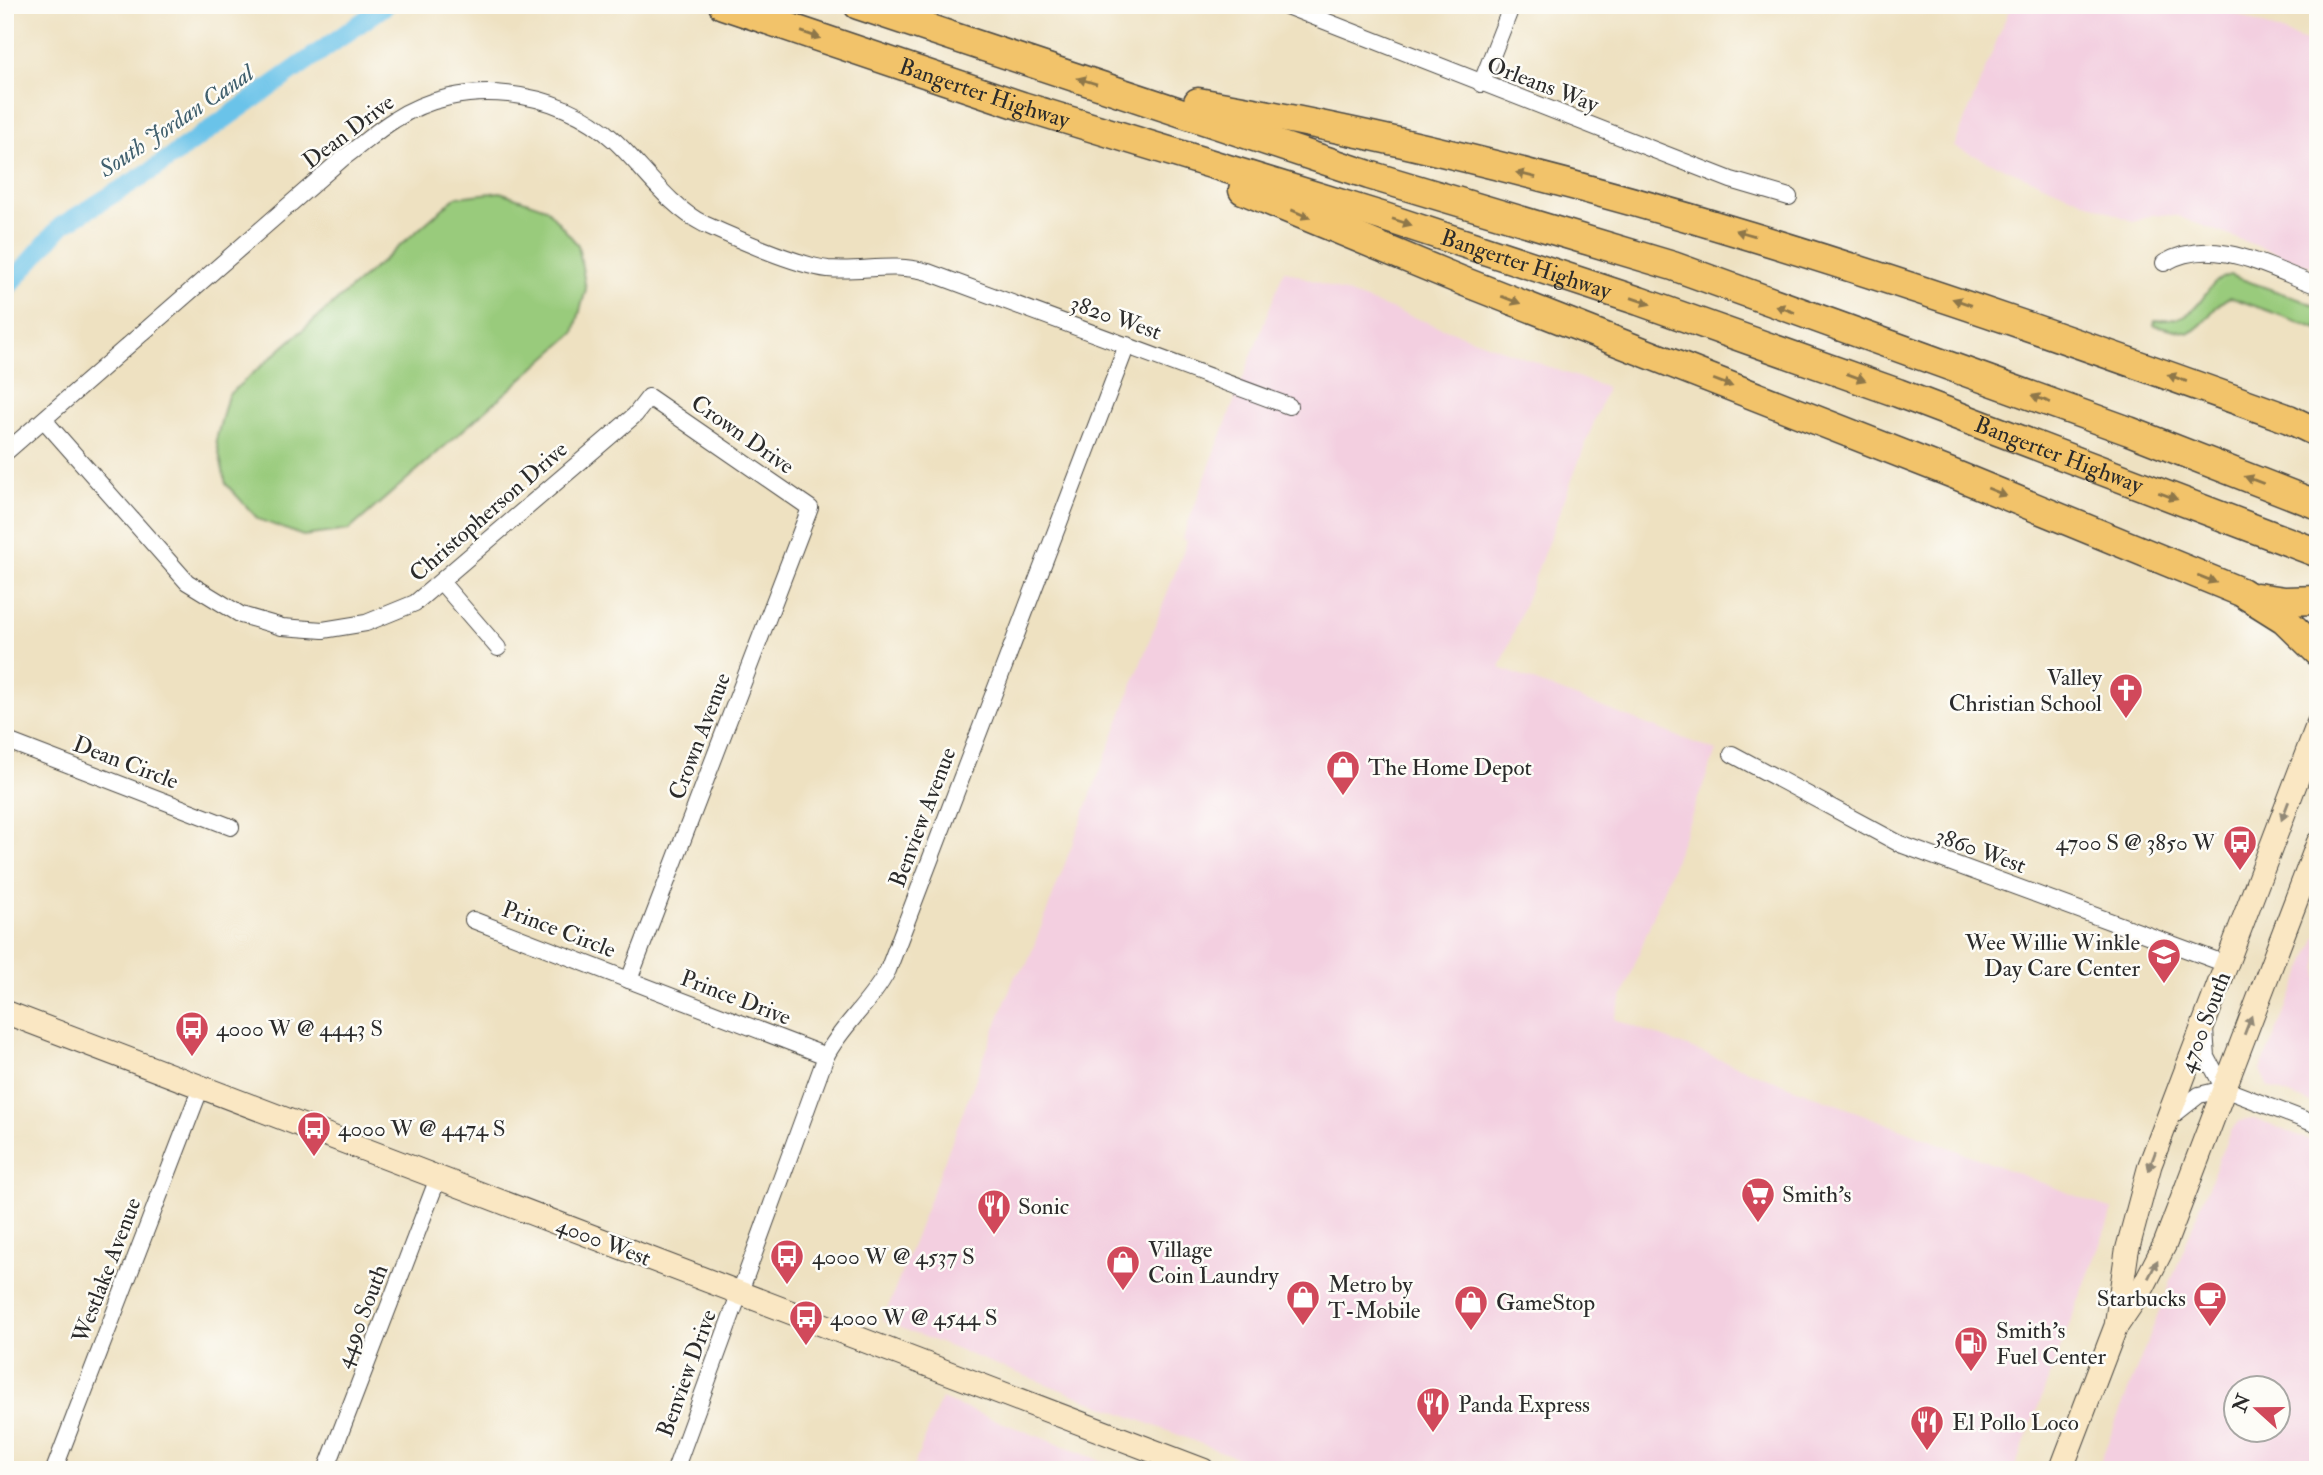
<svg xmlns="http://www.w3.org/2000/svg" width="2323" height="1475" viewBox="0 0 2323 1475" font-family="'IM FELL Double Pica',serif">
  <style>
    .built { fill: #f3cfe0; fill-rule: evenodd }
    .green { fill: #99cb7b; stroke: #627b53; stroke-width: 2 }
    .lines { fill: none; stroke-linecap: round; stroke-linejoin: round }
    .canal { stroke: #6bc3e9; stroke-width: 19 }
    .street-casing { stroke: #484642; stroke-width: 18 }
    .secondary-casing { stroke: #484642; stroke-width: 25 }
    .highway-casing { stroke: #484642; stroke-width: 31 }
    .street { stroke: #fff; stroke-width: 16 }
    .secondary { stroke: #fae7c3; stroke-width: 23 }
    .highway { stroke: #f2c36a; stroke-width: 28 }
    .oneway { fill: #8e774a }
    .oneway2 { fill: #928977 }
    .labels { text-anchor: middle; stroke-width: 5; stroke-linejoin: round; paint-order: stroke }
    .street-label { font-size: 23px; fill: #2b2b2b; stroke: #fdfcf7 }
    .poi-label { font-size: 23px; fill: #2b2b2b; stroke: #fdfcf7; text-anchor: start }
    .water-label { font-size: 24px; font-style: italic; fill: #41606e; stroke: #fdfcf7 }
  </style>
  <rect width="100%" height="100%" fill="#fdfcf7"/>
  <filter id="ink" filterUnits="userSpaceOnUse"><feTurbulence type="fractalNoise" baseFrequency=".0143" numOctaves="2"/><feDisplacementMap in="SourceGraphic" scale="14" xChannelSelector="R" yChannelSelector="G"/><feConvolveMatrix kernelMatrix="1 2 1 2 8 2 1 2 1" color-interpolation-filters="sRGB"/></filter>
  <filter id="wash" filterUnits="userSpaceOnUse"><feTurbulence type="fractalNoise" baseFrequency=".00686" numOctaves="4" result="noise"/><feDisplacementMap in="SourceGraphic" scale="28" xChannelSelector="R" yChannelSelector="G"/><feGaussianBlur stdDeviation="1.57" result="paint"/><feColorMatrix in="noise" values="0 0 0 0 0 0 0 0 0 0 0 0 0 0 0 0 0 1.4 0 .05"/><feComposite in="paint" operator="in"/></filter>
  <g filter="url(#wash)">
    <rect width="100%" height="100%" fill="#eee1c1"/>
    <!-- built -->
    <g class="built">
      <polygon points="2011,5 2212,5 2318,46 2318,269 2177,216 2155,214 2134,222 1954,147"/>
      <polygon points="1284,270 1607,388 1500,668 1716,751 1614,1019 2113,1210 2014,1470 1269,1470 883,1321 1015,976 1027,964 1187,541 1182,539"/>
      <polygon points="2318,934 2318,1106 2268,1087 2260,1070"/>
      <path d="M2254 1119 2318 1143V1470H2097L2230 1131 2239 1121ZM2236 1388H2278V1430H2236Z"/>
      <polygon points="941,1399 1125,1470 912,1470"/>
    </g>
    <!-- green -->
    <g class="green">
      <polygon points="500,192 546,208 578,245 586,289 574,333 349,530 303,536 258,519 226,484 216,440 228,395 456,197"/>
      <path d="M2230 275 2318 306V329L2230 297C2213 304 2207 325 2189 333L2154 325 2155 320C2207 324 2198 283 2230 275Z"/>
    </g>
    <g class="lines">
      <!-- canal -->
      <polyline class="canal" points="5,290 61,226 154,169 386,5"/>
    </g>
  </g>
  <g filter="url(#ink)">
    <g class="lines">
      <!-- street casing -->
      <g class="street-casing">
        <g id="street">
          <polyline points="1284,5 1731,180 1789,197"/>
          <polyline points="1481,84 1512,5"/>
          <path d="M2164 263C2213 234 2269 268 2318 286"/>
          <polyline points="44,420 187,582 241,615 282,627 323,630 366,623 415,603 635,415 649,397 810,508 629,980"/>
          <path d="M5 453 343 158C360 146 376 131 394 120 461 76 558 88 615 141 643 167 669 207 704 224 735 238 795 265 828 269 864 272 891 262 928 272L1289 406"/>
          <polyline points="442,583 498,648"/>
          <polyline points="5,740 231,827"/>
          <polyline points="1732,754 1900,844 2226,964"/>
          <polyline points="473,920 826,1056"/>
          <polyline points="2205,1030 2207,1057 2224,1089"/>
          <polyline points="2171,1117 2199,1095 2224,1089 2318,1125"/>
          <polyline points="54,1470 201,1087"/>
          <polyline points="326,1470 438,1178"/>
          <path d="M675 1470 826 1056C842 1025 871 1003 888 970L1127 345"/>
        </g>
      </g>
      <!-- secondary casing -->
      <g class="secondary-casing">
        <g id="secondary">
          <polyline points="5,1012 1203,1470"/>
          <polyline points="2118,1324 2143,1287 2165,1244 2318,843"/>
          <polyline points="2061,1470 2116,1326 2127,1251 2150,1165 2318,724"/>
        </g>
      </g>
      <!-- highway casing -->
      <g class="highway-casing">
        <g id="highway">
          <path id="s1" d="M723 5 1022 106 1381 216 1639 301 1898 393 2318 553"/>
          <polyline points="858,5 1369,175 1673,266 2129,431 2318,505"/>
          <path d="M1198 102C1573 166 1933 290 2289 419L2318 433"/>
          <polyline points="1243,190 1460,280 1951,473 2241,592 2284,619 2318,652"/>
          <polyline points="2257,597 2285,601 2318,600"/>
        </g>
      </g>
      <!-- street -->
      <use href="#street" class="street"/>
      <!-- secondary -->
      <use href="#secondary" class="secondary"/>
      <!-- highway -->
      <use href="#highway" class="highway"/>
    </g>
    <!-- one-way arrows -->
    <defs><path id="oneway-solid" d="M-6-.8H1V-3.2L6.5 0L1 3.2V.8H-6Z" transform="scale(1.75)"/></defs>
    <g class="oneway">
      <use href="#oneway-solid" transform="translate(811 35) rotate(19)"/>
      <use href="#oneway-solid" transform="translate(1087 81) rotate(-163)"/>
      <use href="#oneway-solid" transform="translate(1526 175) rotate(-166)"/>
      <use href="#oneway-solid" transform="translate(1301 214) rotate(23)"/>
      <use href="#oneway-solid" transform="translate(1402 222) rotate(18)"/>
      <use href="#oneway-solid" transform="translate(1745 233) rotate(-164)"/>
      <use href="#oneway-solid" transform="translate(1511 300) rotate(21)"/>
      <use href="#oneway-solid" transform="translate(1641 301) rotate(19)"/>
      <use href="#oneway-solid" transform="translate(1962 302) rotate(-161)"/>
      <use href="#oneway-solid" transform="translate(1785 309) rotate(-160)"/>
      <use href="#oneway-solid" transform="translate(1856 377) rotate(20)"/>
      <use href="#oneway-solid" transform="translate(2177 378) rotate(-160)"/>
      <use href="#oneway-solid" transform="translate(1723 383) rotate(21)"/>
      <use href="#oneway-solid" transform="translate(2041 399) rotate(-160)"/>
      <use href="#oneway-solid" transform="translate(2254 480) rotate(-159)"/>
      <use href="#oneway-solid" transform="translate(1997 492) rotate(22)"/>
      <use href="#oneway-solid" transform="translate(2168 496) rotate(21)"/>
      <use href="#oneway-solid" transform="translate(2207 579) rotate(22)"/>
    </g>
    <g class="oneway2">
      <use href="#oneway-solid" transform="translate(2285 811) rotate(111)"/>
      <use href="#oneway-solid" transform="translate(2248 1025) rotate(-69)"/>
      <use href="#oneway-solid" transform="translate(2152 1161) rotate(110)"/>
      <use href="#oneway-solid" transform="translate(2153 1269) rotate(-63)"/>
    </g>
  </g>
  <!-- icons -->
  <defs>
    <g id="church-pin" transform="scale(1.75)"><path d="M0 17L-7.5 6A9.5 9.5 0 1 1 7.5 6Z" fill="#d1495b" stroke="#fdfcf7"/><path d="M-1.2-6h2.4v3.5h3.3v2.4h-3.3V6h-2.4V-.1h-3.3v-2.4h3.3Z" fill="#fff"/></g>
    <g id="shop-pin" transform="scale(1.75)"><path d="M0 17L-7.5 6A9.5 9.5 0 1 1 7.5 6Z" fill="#d1495b" stroke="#fdfcf7"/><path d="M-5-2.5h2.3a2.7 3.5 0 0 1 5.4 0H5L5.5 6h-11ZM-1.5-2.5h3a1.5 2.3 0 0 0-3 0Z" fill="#fff"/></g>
    <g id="bus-pin" transform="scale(1.75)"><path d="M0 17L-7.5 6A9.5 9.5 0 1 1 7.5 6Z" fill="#d1495b" stroke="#fdfcf7"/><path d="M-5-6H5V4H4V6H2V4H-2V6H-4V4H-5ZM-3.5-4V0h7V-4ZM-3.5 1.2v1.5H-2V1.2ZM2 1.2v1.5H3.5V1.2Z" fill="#fff"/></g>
    <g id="school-pin" transform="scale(1.75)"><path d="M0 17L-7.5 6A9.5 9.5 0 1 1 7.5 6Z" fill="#d1495b" stroke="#fdfcf7"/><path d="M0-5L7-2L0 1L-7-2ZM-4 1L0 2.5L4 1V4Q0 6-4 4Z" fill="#fff"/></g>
    <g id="supermarket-pin" transform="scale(1.75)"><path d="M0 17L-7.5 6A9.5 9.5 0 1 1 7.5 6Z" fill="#d1495b" stroke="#fdfcf7"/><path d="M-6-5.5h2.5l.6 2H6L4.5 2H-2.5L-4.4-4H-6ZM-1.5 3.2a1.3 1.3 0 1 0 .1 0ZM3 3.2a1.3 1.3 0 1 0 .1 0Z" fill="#fff"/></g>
    <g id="restaurant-pin" transform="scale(1.75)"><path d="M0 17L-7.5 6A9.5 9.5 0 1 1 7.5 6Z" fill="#d1495b" stroke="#fdfcf7"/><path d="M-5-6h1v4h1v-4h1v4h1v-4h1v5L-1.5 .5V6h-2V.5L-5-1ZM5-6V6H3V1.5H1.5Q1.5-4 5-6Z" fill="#fff"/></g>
    <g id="cafe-pin" transform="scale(1.75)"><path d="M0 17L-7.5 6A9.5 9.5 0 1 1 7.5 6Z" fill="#d1495b" stroke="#fdfcf7"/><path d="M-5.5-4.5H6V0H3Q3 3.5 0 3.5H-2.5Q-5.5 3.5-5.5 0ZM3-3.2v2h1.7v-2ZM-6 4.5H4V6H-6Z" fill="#fff"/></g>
    <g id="fuel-pin" transform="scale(1.75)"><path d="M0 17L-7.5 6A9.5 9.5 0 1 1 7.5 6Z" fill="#d1495b" stroke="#fdfcf7"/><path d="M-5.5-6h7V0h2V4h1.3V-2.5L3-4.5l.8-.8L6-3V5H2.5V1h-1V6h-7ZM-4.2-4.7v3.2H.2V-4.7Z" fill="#fff"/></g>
  </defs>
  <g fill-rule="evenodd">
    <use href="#church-pin" x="2126" y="690"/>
    <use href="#shop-pin" x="1343" y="767"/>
    <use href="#bus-pin" x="2240" y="842"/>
    <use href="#school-pin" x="2164" y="955"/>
    <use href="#bus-pin" x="192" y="1028"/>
    <use href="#bus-pin" x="314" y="1128"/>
    <use href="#supermarket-pin" x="1758" y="1194"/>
    <use href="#restaurant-pin" x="994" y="1206"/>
    <use href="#bus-pin" x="787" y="1256"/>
    <use href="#shop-pin" x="1123" y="1262"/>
    <use href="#shop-pin" x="1303" y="1297"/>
    <use href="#cafe-pin" x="2210" y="1298"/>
    <use href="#shop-pin" x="1471" y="1302"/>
    <use href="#bus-pin" x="806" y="1317"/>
    <use href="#fuel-pin" x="1971" y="1343"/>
    <use href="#restaurant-pin" x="1433" y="1404"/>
    <use href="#restaurant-pin" x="1927" y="1422"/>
  </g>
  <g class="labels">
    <!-- street labels -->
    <g class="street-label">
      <text transform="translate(1543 84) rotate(21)" y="8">Orleans Way</text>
      <text dy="8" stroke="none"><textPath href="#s1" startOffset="276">Bangerter Highway</textPath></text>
      <text transform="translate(348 131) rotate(-37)" y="8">Dean Drive</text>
      <text dy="8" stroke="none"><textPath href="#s1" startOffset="844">Bangerter Highway</textPath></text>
      <text transform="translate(1116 317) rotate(19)" y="8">3820 West</text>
      <text transform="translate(743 434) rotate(35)" y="8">Crown Drive</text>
      <text dy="8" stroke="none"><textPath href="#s1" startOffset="1410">Bangerter Highway</textPath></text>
      <text transform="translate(488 511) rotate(-41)" y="8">Christopherson Drive</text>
      <text transform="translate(699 736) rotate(-69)" y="8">Crown Avenue</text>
      <text transform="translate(126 762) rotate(21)" y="8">Dean Circle</text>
      <text transform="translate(922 817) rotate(-69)" y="8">Benview Avenue</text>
      <text transform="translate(1981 850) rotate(20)" y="8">3860 West</text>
      <text transform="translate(559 929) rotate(21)" y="8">Prince Circle</text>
      <text transform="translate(736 997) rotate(21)" y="8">Prince Drive</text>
      <text transform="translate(2204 1022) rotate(-69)" y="8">4700 South</text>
      <text transform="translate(604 1241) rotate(21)" y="8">4000 West</text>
      <text transform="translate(106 1270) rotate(-69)" y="8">Westlake Avenue</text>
      <text transform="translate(361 1316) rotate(-69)" y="8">4490 South</text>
      <text transform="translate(686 1373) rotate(-70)" y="8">Benview Drive</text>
    </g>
    <!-- poi labels -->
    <g class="poi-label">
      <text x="2102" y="685" text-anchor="end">Valley<tspan x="2102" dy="26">Christian School</tspan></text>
      <text x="1368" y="775">The Home Depot</text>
      <text x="2216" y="850" text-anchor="end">4700 S @ 3850 W</text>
      <text x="2140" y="950" text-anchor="end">Wee Willie Winkle<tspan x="2140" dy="26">Day Care Center</tspan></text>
      <text x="216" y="1036">4000 W @ 4443 S</text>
      <text x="338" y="1136">4000 W @ 4474 S</text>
      <text x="1782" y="1202">Smith's</text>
      <text x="1018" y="1214">Sonic</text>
      <text x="1148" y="1257">Village<tspan x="1148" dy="26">Coin Laundry</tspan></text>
      <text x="812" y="1264">4000 W @ 4537 S</text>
      <text x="1328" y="1292">Metro by<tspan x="1328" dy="26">T-Mobile</tspan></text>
      <text x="2186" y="1306" text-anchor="end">Starbucks</text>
      <text x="1496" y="1310">GameStop</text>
      <text x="830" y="1325">4000 W @ 4544 S</text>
      <text x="1996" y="1338">Smith's<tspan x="1996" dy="26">Fuel Center</tspan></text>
      <text x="1458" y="1412">Panda Express</text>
      <text x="1952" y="1430">El Pollo Loco</text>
    </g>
    <!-- water labels -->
    <g class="water-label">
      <text transform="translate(176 121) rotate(-34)" y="8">South Jordan Canal</text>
    </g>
  </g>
  <!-- margin -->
  <rect width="2323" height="1475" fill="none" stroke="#fdfcf7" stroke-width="28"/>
  <!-- north arrow -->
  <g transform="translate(2257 1409) rotate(291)"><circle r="33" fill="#fdfcf7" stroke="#a9a8a5" stroke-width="2"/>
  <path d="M0-5L12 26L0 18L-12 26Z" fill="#d1495b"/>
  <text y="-10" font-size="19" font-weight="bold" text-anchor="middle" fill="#2b2b2b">N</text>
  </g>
</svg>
